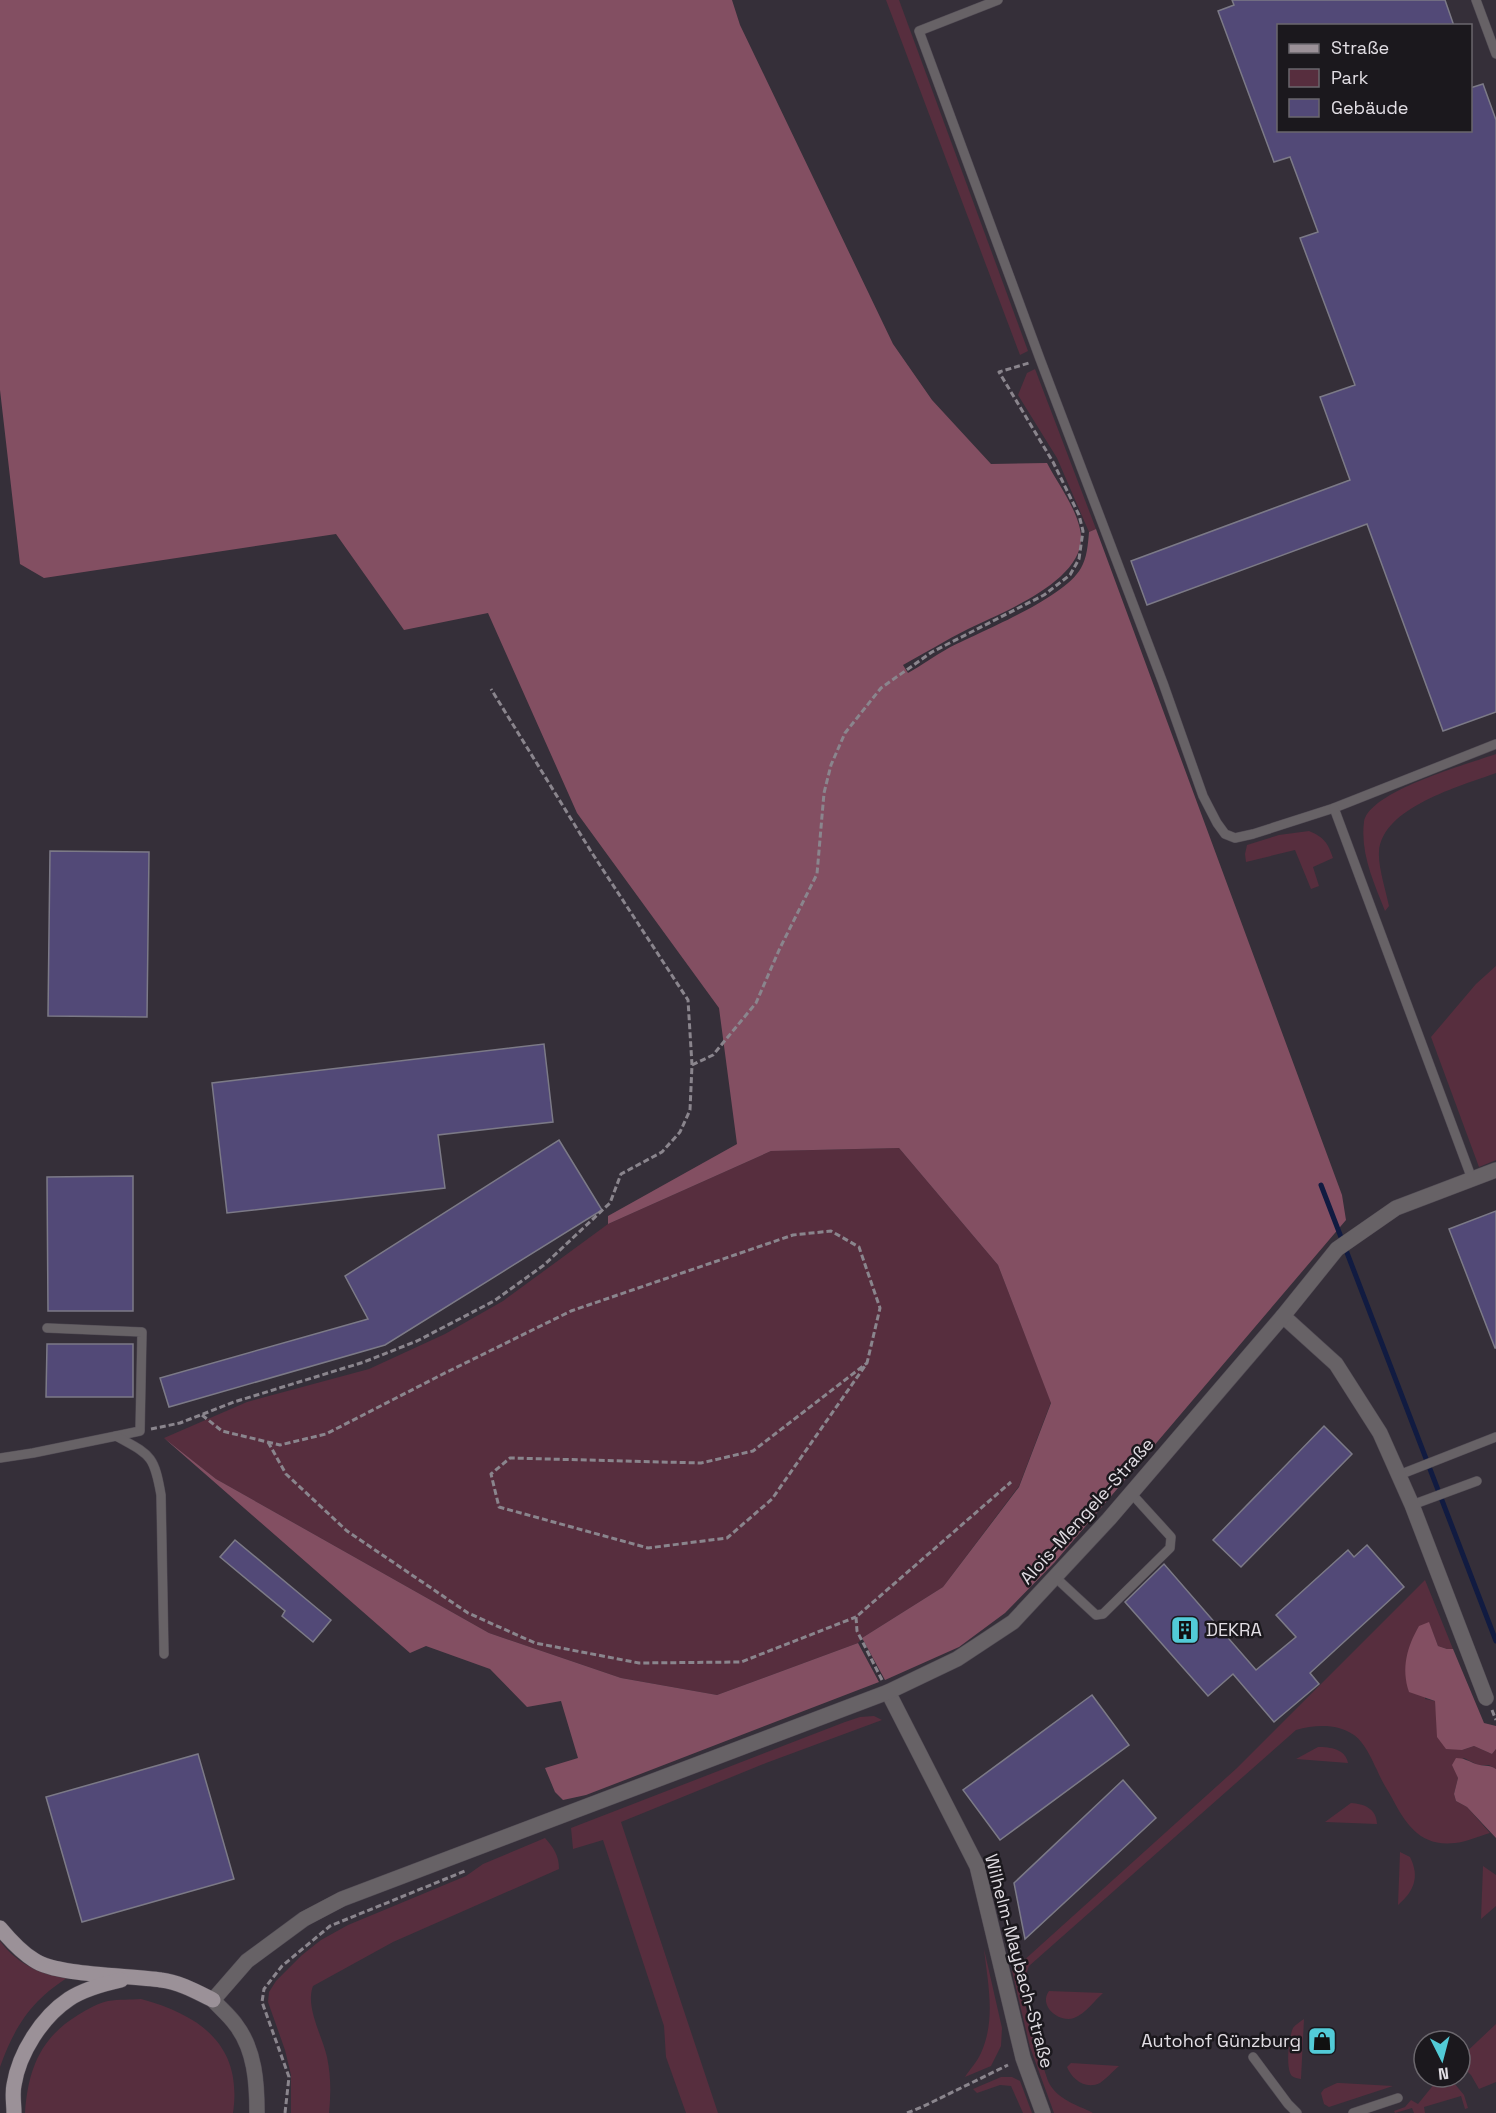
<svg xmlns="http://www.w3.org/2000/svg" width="1496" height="2113" viewBox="0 0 1496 2113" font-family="'Space Grotesk',sans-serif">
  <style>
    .green { fill: #572e3e }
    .forest { fill: #834f62 }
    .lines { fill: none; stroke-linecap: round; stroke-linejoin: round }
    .stream { stroke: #111b41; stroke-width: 5 }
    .building { fill: #524977; stroke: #7c7a87; stroke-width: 1.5 }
    .service-casing { stroke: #514b54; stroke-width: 10 }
    .minor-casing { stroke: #514b54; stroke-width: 16 }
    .tertiary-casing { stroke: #514b54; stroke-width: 16 }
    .primary-casing { stroke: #514b54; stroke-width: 16 }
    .path { stroke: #8a858d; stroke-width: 3; stroke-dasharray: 6 3; stroke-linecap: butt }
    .service { stroke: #676266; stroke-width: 9 }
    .minor { stroke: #676266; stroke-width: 15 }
    .tertiary { stroke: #676266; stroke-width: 15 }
    .primary { stroke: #9b9198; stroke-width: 15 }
    .labels { text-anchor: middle; stroke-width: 5; stroke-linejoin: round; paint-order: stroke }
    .street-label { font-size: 18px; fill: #e2dee4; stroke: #1b181d }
    .poi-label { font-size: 18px; fill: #e2dee4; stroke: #1b181d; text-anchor: start }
  </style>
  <rect width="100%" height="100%" fill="#352f39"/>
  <!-- green -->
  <g class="green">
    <polygon points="886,0 899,0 1028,351 1020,355"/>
    <polygon points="1035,369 1096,529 1089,532 1057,458 1018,395 1027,373"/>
    <path d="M1496 754V773C1461 786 1382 807 1379 852 1378 867 1386 891 1389 906L1385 911C1374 883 1360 853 1364 822 1369 791 1468 764 1496 754Z"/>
    <path d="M1309 831C1324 837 1328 843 1333 858L1313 867 1319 886 1311 889 1295 850 1246 862 1245 854 1247 845 1279 835Z"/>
    <polygon points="1496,966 1496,1160 1479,1167 1431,1037 1476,984"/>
    <polygon points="899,1148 998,1265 1051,1402 1019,1486 943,1587 862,1638 858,1643 717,1695 621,1678 489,1633 216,1479 164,1438 247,1402 369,1369 445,1334 503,1301 608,1224 771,1151"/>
    <path d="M1425 1580 1453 1649H1447L1438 1646 1429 1623 1425 1699 1435 1701 1437 1718 1462 1750 1474 1746 1492 1754 1496 1749V1769L1489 1765H1478L1464 1758 1453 1765 1458 1778 1454 1794 1456 1801 1467 1807 1490 1833C1479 1836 1466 1842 1455 1843 1421 1847 1406 1825 1392 1798 1387 1789 1381 1780 1377 1770 1371 1758 1365 1743 1354 1735 1336 1723 1315 1725 1296 1730L1029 1966 1022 1986 1029 2024 1048 2081C1057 2100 1076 2104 1093 2113H1054L1030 2047 1012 1971 1237 1768Z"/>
    <polygon points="874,1716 882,1720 766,1763 621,1822 718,2113 686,2113 666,2057 664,2026 603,1840 573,1849 571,1828 845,1722 860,1717"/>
    <path d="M1318 1747C1331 1747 1345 1749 1348 1763L1296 1759Z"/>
    <path d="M1351 1803C1364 1804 1376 1808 1377 1824L1325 1822Z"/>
    <path d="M545 1838C554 1848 559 1856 559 1869L393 1942 313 1986C305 2007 322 2035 327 2057 331 2076 331 2094 329 2113H291V2075L285 2050 268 2002 269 1992 276 1981 302 1955 321 1940 348 1925 466 1876 483 1864Z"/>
    <path d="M1400 1852 1410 1857C1420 1877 1414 1891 1398 1905Z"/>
    <polygon points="1483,1866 1496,1875 1496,1906 1481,1919"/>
    <path d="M0 1941C19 1966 41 1975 72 1975 33 1998 15 2025 0 2067Z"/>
    <path d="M984 1949 1002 2028 1001 2046 991 2066 965 2077C970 2069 977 2062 981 2053 996 2020 988 1984 984 1949Z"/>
    <path d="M1049 1991 1103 1993C1095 2000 1085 2014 1074 2018 1059 2023 1038 2006 1049 1991Z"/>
    <path d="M141 1999C200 2015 243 2045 233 2113H25C28 2070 40 2038 78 2015 88 2009 98 2003 108 2001 119 1999 131 2000 141 1999Z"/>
    <path d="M1304 2019 1301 2079C1297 2078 1295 2078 1292 2076 1285 2069 1289 2037 1293 2028 1296 2024 1300 2022 1304 2019Z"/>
    <polygon points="1496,2024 1496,2082 1479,2089 1471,2075 1460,2064 1460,2058"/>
    <path d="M1071 2063 1119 2066C1113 2071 1106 2079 1100 2083 1085 2090 1072 2079 1067 2067Z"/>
    <polygon points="1001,2077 1012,2077 1020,2081 1032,2113 1023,2113 1011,2086 1000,2085 977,2093 973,2089"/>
    <polygon points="1431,2077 1449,2077 1464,2095 1468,2108 1465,2109 1461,2096 1424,2107 1425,2113 1414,2113 1412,2108 1395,2113 1394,2111 1405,2107 1411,2100 1418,2104 1435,2083"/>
    <polygon points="1337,2083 1340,2083 1393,2086 1329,2107 1324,2104 1321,2093 1324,2089"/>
  </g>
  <!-- forest -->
  <g class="forest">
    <path d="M0 0H732L740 25 893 344 932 400 991 464 1047 463C1058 484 1075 506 1080 529 1092 579 1002 612 968 629 946 640 925 653 903 665L908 673C921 666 934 656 947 649 979 632 1064 599 1081 568 1087 558 1088 544 1089 532L1096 529 1342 1195 1346 1220 1055 1562 1005 1613 959 1647 885 1680 862 1638 943 1587 1019 1487 1051 1403 998 1265 899 1148 771 1151 608 1224V1216L737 1144 719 1008 577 813 488 613 404 630 336 534 44 578 20 564 0 390Z"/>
    <polygon points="164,1438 216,1479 489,1633 621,1678 717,1695 858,1643 879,1682 586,1795 563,1800 555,1792 545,1768 578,1758 561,1701 527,1707 490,1669 426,1646 410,1653"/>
    <path d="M1429 1622 1438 1646 1447 1649H1453L1484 1723 1496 1726V1749L1492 1754 1474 1746 1462 1750 1446 1749 1437 1737 1435 1701 1409 1692C1401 1668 1407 1647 1419 1626Z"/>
    <path d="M1456 1758C1464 1758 1468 1761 1476 1764 1483 1767 1489 1764 1496 1769V1838L1467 1807 1456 1801 1454 1794 1458 1778 1452 1765Z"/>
  </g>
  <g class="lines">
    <!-- stream -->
    <polyline class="stream" points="1321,1185 1496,1641"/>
  </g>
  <!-- building -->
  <g class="building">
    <polygon points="1232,0 1445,0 1454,26 1278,26 1278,130 1470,130 1470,88 1483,84 1496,120 1496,712 1443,731 1367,524 1147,605 1131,561 1350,480 1320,397 1355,385 1300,238 1318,232 1290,157 1274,162 1218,11 1234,5"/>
    <polygon points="50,851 149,852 147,1017 48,1016"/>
    <polygon points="544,1044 553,1122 438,1135 445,1188 227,1213 212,1083"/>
    <polygon points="559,1140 602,1210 385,1345 169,1407 160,1378 368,1319 345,1276"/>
    <polygon points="133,1176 133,1311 48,1311 47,1177"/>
    <polygon points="1496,1211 1496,1348 1495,1348 1449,1229"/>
    <polygon points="47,1344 133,1344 133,1397 46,1397"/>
    <polygon points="1324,1426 1352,1454 1241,1567 1213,1540"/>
    <polygon points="235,1540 331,1620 313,1642 282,1616 285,1611 220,1557"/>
    <polygon points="1367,1545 1404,1587 1310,1673 1319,1684 1274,1722 1233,1674 1208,1696 1125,1602 1164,1564 1256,1670 1296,1637 1276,1615 1348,1550 1354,1557"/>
    <polygon points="1092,1695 1129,1745 1000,1840 963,1790"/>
    <polygon points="198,1754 234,1879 82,1922 46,1797"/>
    <polygon points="1123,1780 1156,1818 1025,1939 1014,1883"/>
  </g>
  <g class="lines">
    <!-- service casing -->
    <g class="service-casing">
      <g id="service">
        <polyline points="998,0 919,31 1040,359 1163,683 1203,796 1217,823 1225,834 1235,838 1253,834 1334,808 1496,744"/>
        <polyline points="1476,0 1496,54"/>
        <polyline points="1334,808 1472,1179"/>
        <polyline points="47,1328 142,1332 140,1431 116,1436"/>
        <path d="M0 1458 33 1453 116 1436C150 1455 154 1454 161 1495L164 1654"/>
        <polyline points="1399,1475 1496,1437"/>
        <polyline points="1412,1505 1477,1481"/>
        <polyline points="1055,1577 1096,1615 1103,1614 1170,1548 1171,1537 1131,1493"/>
        <polyline points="1253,2057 1288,2104 1297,2113"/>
        <polyline points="1353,2113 1398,2098"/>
      </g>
    </g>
    <!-- minor casing -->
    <g class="minor-casing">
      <g id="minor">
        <polyline points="1283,1316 1336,1364 1380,1433 1412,1505 1486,1698"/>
        <polyline points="888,1692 977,1866 1023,2058 1043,2113"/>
        <polyline points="213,2000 247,1961 304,1919 342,1899 888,1692 957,1659 1013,1622 1109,1519 1283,1316 1337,1249 1396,1208 1496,1170"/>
      </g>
    </g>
    <!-- tertiary casing -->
    <g class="tertiary-casing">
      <path id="tertiary" d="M213 2000C220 2008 230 2016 236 2025 255 2050 257 2083 257 2113"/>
    </g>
    <!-- primary casing -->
    <g class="primary-casing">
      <g id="primary">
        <path d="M0 1928C10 1940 21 1952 34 1960 57 1976 131 1975 161 1980 179 1982 197 1992 213 2000"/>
        <path d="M14 2113C14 2104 12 2094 14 2085 19 2053 42 2017 69 1999 84 1989 103 1984 121 1980"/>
      </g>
    </g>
    <!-- path -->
    <g class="path">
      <polyline points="692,1065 713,1055 756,1003 780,948 817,874 824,793 831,765 845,733 881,688 932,652 1044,595 1070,575 1079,559 1083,531 1079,515 1053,462 999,372 1029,363"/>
      <polyline points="202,1415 222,1431 280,1445 326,1434 441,1375 571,1311 793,1235 831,1231 859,1247 880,1308 867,1363 772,1499 727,1538 648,1548 499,1507 491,1474 510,1458 701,1463 753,1451 867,1363"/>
      <polyline points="151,1429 180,1423 234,1402 364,1362 417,1341 494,1301 544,1265 610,1203 621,1174 662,1152 680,1132 690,1110 692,1065 688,1000 592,853 491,689"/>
      <polyline points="268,1442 286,1474 347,1531 468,1613 535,1643 639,1663 741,1662 856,1617"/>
      <polyline points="882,1680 857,1631 856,1617 1011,1482"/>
      <polyline points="1492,1710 1496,1720"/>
      <polyline points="285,2113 289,2077 262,2002 264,1989 282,1966 330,1926 465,1871"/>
      <polyline points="907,2113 922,2107 1008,2065"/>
    </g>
    <!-- service -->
    <use href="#service" class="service"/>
    <!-- minor -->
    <use href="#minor" class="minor"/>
    <!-- tertiary -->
    <use href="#tertiary" class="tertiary"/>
    <!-- primary -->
    <use href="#primary" class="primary"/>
  </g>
  <!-- icons -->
  <defs>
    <g id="building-square" transform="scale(1.5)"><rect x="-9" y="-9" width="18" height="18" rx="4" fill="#52cbd7" stroke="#1b181d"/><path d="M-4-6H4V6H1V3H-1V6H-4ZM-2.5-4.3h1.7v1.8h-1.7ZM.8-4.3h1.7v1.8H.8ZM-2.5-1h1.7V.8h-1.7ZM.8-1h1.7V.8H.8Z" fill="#111"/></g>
    <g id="shop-square" transform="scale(1.5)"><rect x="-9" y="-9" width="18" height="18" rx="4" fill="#52cbd7" stroke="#1b181d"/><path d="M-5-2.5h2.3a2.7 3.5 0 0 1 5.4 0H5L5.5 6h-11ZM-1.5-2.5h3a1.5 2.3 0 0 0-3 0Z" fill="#111"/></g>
  </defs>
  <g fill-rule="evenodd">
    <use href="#building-square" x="1185" y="1630"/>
    <use href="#shop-square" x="1322" y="2041"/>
  </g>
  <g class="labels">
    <!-- street labels -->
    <g class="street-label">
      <text transform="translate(1087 1511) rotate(-48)" y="6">Alois-Mengele-Straße</text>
      <text transform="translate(1019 1961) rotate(75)" y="6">Wilhelm-Maybach-Straße</text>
    </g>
    <!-- poi labels -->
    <g class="poi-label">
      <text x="1206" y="1636">DEKRA</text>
      <text x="1301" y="2047" text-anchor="end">Autohof Günzburg</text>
    </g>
  </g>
  <!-- legend -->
  <rect x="1277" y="24" width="195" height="108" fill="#1b181d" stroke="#6b676d" stroke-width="1.5"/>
  <rect x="1289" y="44" width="30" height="9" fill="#9b9198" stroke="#6b676d" stroke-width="1.5"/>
  <text x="1331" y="54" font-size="18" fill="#e2dee4">Straße</text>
  <rect x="1289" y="69" width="30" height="18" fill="#572e3e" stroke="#6b676d" stroke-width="1.5"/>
  <text x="1331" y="84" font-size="18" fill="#e2dee4">Park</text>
  <rect x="1289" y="99" width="30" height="18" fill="#524977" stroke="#6b676d" stroke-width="1.5"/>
  <text x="1331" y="114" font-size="18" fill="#e2dee4">Gebäude</text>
  <!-- north arrow -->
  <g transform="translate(1442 2059) rotate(174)"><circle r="28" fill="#1b181d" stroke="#6b676d" stroke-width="1.5"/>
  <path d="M0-4.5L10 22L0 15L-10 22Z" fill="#52cbd7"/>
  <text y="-9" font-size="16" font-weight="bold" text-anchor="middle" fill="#e2dee4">N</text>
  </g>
</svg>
